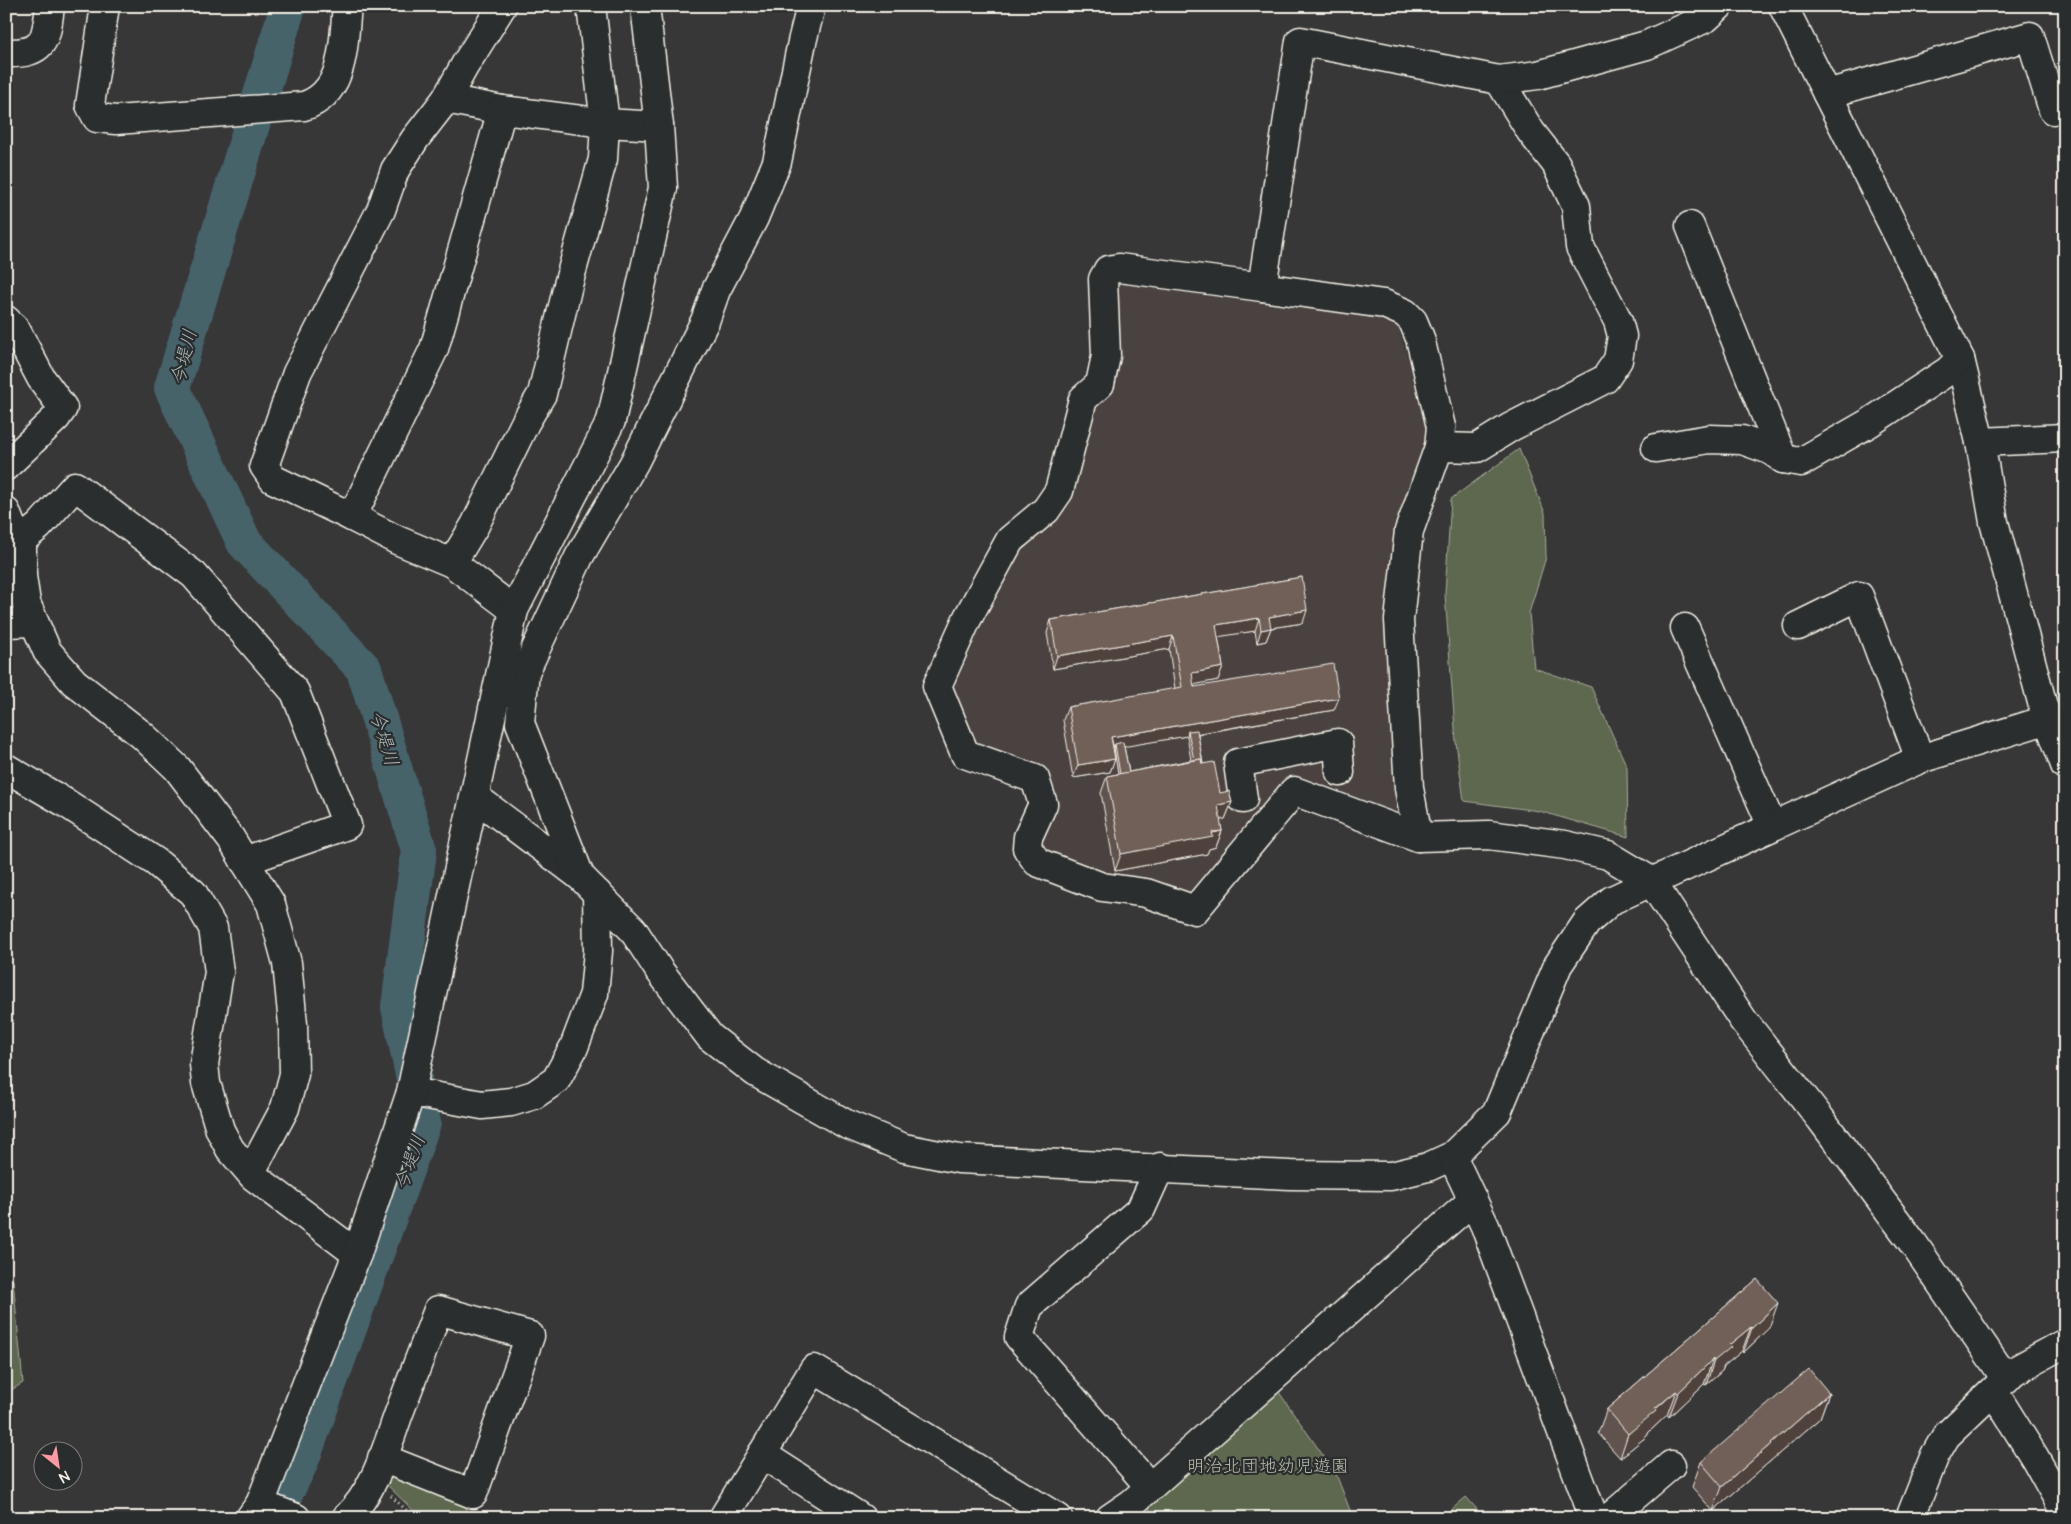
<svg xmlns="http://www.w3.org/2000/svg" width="2071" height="1524" viewBox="0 0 2071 1524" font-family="'Architects Daughter','Klee One',sans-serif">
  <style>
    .built { fill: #494341 }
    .green { fill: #5d684f; stroke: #a8ac9c }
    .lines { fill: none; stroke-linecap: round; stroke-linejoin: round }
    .river { stroke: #47646b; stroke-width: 36 }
    .minor-casing { stroke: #f4f1e8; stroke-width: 31 }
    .path { stroke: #f4f1e8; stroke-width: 3; stroke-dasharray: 1 4; stroke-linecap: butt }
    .minor { stroke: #2a2d2e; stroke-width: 28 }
    .wall { fill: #61534d; stroke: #f4f1e8; fill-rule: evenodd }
    .shaded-wall { fill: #4f433e; stroke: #f4f1e8 }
    .building { fill: #716059; stroke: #f4f1e8 }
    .labels { text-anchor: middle; stroke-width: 4.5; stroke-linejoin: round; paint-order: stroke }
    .park-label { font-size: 18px; fill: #b8baab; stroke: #2a2d2e }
    .water-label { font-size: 19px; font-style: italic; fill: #afb9b6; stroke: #2a2d2e }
  </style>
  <rect width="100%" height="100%" fill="#383737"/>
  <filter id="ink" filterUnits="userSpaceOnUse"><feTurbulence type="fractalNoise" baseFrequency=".02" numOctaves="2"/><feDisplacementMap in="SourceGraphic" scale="10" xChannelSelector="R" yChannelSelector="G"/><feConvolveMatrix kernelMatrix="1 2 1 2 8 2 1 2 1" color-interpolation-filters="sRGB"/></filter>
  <g filter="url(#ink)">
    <!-- built -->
    <polygon class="built" points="1108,279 1385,312 1397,324 1431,433 1397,528 1403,813 1398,821 1325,790 1289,778 1198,897 1186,902 1038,855 1034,840 1052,805 973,750 945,686 1015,544 1065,495"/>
    <!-- green -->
    <g class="green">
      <polygon points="1519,449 1545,513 1546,557 1529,613 1534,668 1591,687 1627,767 1628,837 1539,811 1464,801 1456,742 1445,594 1451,499"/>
      <polygon points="13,1280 23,1383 6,1393 6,1284"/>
      <polygon points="1276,1388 1336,1474 1353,1518 1155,1518 1149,1509 1153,1496"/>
      <polygon points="398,1475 469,1503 463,1518 421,1518 383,1481 387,1476"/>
      <polygon points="1466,1497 1485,1518 1442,1518"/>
    </g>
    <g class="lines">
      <!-- river -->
      <polyline class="river" points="273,1518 301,1461 423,1123 399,1007 419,850 364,669 244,542 172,388 288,6"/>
      <!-- minor casing -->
      <g class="minor-casing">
        <g id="minor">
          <path d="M105 6 90 105 97 118 116 120 304 106C346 93 343 42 347 6"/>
          <polyline points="1783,6 1960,359 1980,442 1994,522 2043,706 2065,765"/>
          <path d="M6 53C45 54 46 40 50 6"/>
          <polyline points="1827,94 2030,36 2053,110"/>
          <polyline points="446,99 465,65 502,6"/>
          <polyline points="1690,226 1783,459"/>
          <polyline points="1262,287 1119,268 1108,270 1103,279 1106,356 1100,384 1083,399 1059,491 1046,510 1010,540 967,619 937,686 965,754 1035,779 1043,804 1028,837 1027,848 1037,862 1102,887 1146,893 1195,910 1294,791 1418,837 1489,835 1565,845 1608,855 1651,881 1743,1020 1820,1118 1913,1243 2006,1379"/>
          <polyline points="6,320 16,330 41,378 63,408 56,418 6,466"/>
          <polyline points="1980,442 2065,438"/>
          <polyline points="1439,447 1477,448 1511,427 1605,379 1618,360 1622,336 1618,321 1580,247 1576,206 1556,164 1531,132 1499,80"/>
          <polyline points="1656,448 1709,439 1742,440 1770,450 1783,459 1801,462 1869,423 1948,371 1960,359"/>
          <polyline points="6,512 11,525 22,540 22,576 26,603 47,651 74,682 142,735 177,768 231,839 271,904 287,963 293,1024 294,1074 285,1108 251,1172"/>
          <polyline points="352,517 273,479 264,466 297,373 381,210 395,170 415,139 446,99 502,110"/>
          <polyline points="22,540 39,526 75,486 194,575 295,692 347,825 244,861"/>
          <polyline points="452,563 475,525 525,423 542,394 568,285 603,159 605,123 591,6"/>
          <polyline points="514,610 452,563 397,540 352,517 434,349 502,110 605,123 659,126"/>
          <polyline points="6,623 33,622"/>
          <polyline points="1798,626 1859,596 1920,759"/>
          <polyline points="1685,628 1772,826"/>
          <polyline points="6,768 66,803 156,862 193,893 213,928 219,972 204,1064 206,1083 220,1130 230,1149 253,1176 357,1254"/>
          <polyline points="475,797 580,876 633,930 659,970 710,1037 755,1072 846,1124 904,1148 959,1159 1290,1175 1391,1176 1428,1167 1452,1156 1497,1112 1558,965 1587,922 1612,900 1920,759 2049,719"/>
          <polyline points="1243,799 1238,763 1338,743 1340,772"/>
          <polyline points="1418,837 1409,788 1399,620 1409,531 1439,447 1441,427 1420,338 1413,321 1405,313 1384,304 1262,287 1300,41 1499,80 1538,75 1647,45 1706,18 1719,6"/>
          <polyline points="580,876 520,723 525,672 579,557 634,463 705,321 716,290 754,218 777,162 802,42 811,6"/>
          <polyline points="411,1092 482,1105 511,1102 534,1095 556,1080 574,1047 594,994 598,951 597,893"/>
          <polyline points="1452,1156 1485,1226 1594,1518"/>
          <polyline points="1994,1392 2035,1458 2065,1512"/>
          <polyline points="762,1454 861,1518"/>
          <polyline points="1150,1487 1019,1337 1029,1306 1141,1209 1160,1167"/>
          <polyline points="260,1504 296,1518"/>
          <polyline points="250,1518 260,1504 357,1254 411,1092 514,610 611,421 663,188 659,126 645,6"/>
          <path d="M346 1518C375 1491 386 1449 399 1413 412 1379 425 1344 438 1310L530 1336 473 1494 382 1458"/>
          <polyline points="723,1518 814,1369 1058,1518"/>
          <polyline points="1110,1518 1132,1503 1473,1200"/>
          <polyline points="1609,1518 1671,1465"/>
          <polyline points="1910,1518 1935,1455 1946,1436 2014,1371 2065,1343"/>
        </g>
      </g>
      <!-- path -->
      <polyline class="path" points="391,1496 415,1518"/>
      <!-- minor -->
      <use href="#minor" class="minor"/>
    </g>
    <!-- wall -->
    <g class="wall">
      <path d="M1302 577 1303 623 1271 628 1266 641 1257 643 1255 631 1218 636 1223 667 1218 680 1194 684V687L1334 710 1198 734 1203 764 1220 793 1232 802 1225 819 1220 820 1222 831 1216 847 1209 849 1207 854 1115 871 1101 793 1107 776 1118 774 1114 748 1115 759 1110 772 1073 778 1063 720 1068 707 1175 689 1169 649 1053 669 1047 633 1051 620ZM1187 736 1191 760 1129 772 1124 746Z"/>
      <polygon points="1757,1279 1769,1328 1743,1353 1742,1351 1724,1366 1722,1371 1706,1385 1704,1384 1669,1417 1667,1415 1649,1432 1647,1436 1620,1458 1598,1433 1607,1409"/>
      <polygon points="1829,1393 1820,1418 1713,1511 1692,1487 1701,1462"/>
    </g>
    <!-- shaded-wall -->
    <g class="shaded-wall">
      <polygon points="1307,610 1303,623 1264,629 1269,617"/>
      <polygon points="1259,618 1255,631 1211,638 1216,625"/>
      <polygon points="1271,628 1266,641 1257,643 1261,630"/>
      <polygon points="1173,636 1169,649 1053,669 1057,656"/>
      <polygon points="1223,667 1218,680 1188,686 1192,673"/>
      <polygon points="1339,698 1334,710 1189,735 1188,731 1187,736 1116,748 1115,744 1114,748 1111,737"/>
      <polygon points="1115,759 1110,772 1073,778 1078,765"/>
      <polygon points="1232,802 1225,819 1212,821 1218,805"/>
      <polygon points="1222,831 1216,847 1209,849 1207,854 1115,871 1121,854"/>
      <polygon points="1778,1303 1769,1328 1743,1353 1752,1328"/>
      <polygon points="1751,1327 1742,1351 1724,1366 1722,1371 1706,1385 1714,1361 1729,1345"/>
      <polygon points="1713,1359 1704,1384 1669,1417 1678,1393"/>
      <polygon points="1676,1391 1667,1415 1649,1432 1647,1436 1620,1458 1628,1434"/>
      <polygon points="1829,1393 1820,1418 1713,1511 1722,1487"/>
    </g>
    <!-- building -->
    <g class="building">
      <polygon points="1302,577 1307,610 1269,617 1271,628 1261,630 1259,618 1216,625 1223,667 1192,673 1194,687 1333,664 1339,698 1111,737 1115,759 1078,765 1068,707 1182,687 1173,636 1057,656 1051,620"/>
      <polygon points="1197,730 1203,764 1202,764 1201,759 1194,760 1188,731"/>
      <polygon points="1123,742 1129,772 1120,774 1115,744"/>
      <polygon points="1201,759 1202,764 1214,762 1220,793 1229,791 1232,802 1218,805 1222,831 1212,832 1213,837 1121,854 1107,776"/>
      <polygon points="1757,1279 1778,1303 1752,1328 1751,1327 1729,1345 1731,1347 1714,1361 1713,1359 1678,1393 1676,1391 1655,1409 1656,1411 1628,1434 1607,1409"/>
      <polygon points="1809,1369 1829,1393 1722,1487 1701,1462"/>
    </g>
  </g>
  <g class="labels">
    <!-- park labels -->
    <g class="park-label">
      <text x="1268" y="1472">明治北団地幼児遊園</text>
    </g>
    <!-- water labels -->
    <g class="water-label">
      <text transform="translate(183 357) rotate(-76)" y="7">今堤川</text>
      <text transform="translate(385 738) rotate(73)" y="7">今堤川</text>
      <text transform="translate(409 1162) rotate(-70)" y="7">今堤川</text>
    </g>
  </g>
  <!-- margin -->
  <rect width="2071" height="1524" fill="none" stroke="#2a2d2e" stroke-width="25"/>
  <rect x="12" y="12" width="2046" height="1499" fill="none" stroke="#f4f1e8" stroke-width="2" filter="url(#ink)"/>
  <!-- north arrow -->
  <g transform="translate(58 1466) rotate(150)"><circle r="24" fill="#2a2d2e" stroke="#7b7b78"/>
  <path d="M0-4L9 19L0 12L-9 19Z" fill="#ff9aa2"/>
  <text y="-8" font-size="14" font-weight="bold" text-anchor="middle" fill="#f4f1e8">N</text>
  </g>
</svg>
